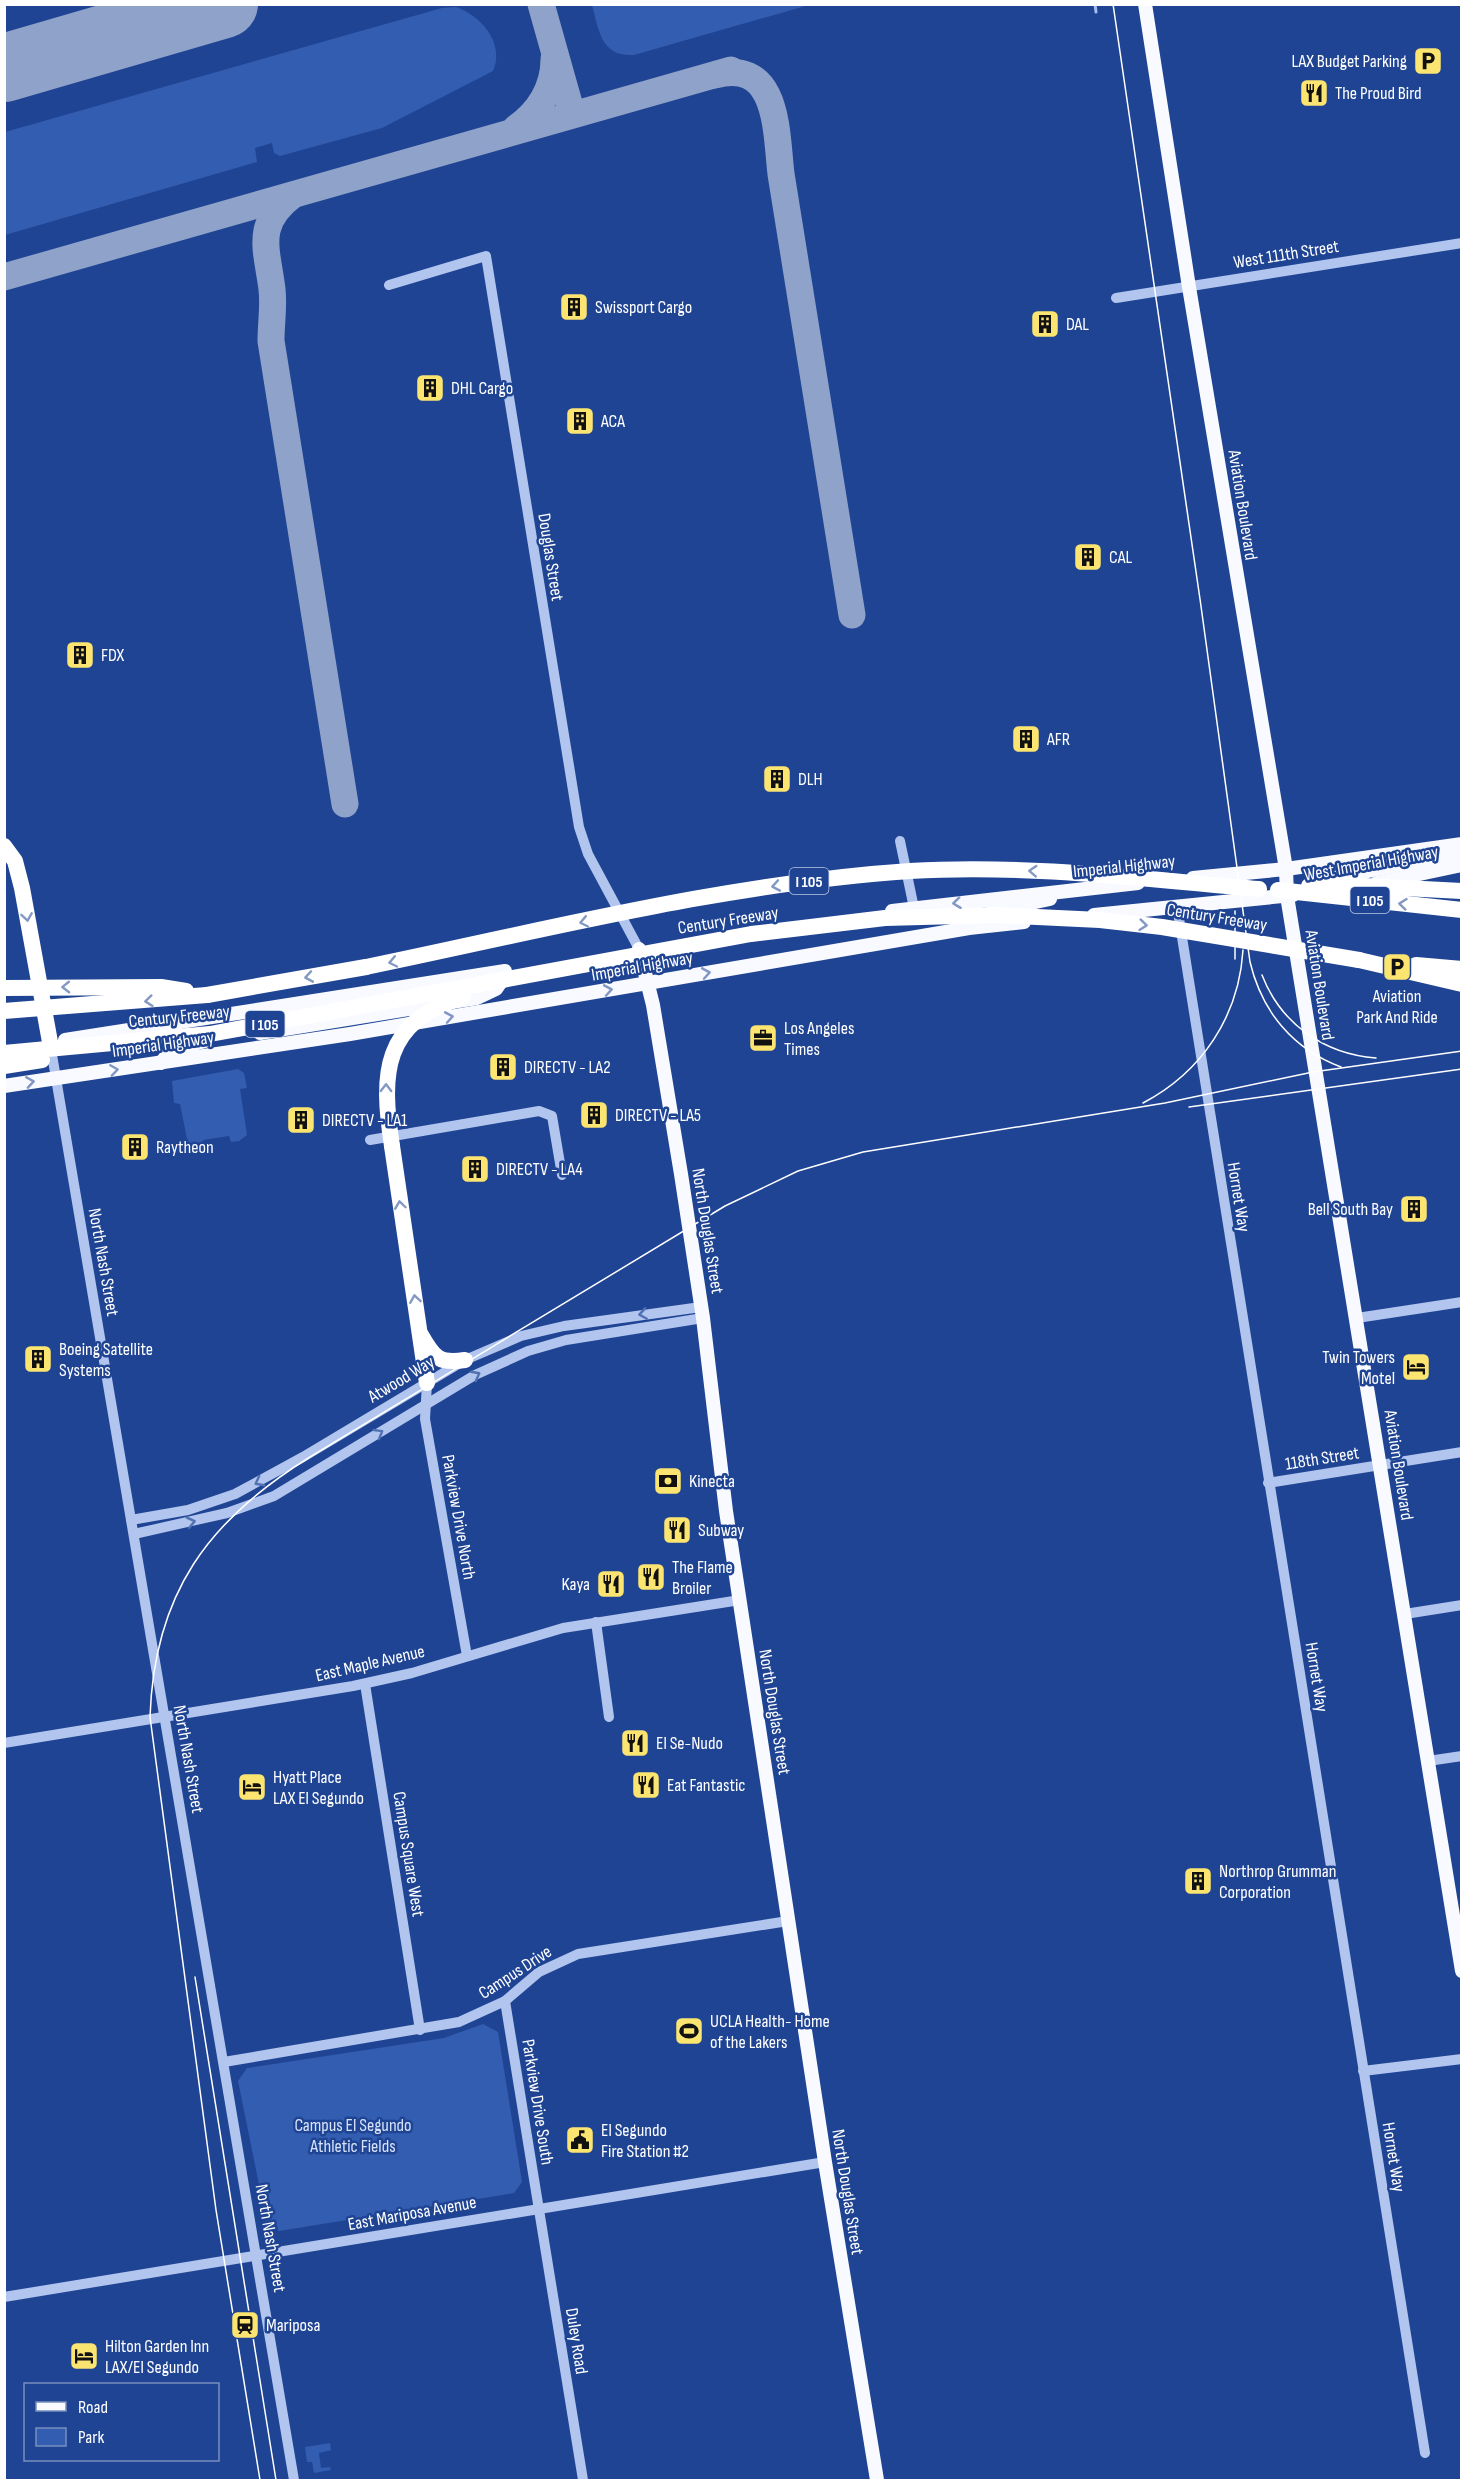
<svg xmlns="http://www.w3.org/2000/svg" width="1466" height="2485" viewBox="0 0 1466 2485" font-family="'Sofia Sans Condensed',sans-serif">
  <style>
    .green { fill: #335db1 }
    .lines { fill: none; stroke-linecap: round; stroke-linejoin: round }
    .stream { stroke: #a5beef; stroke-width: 3 }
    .taxiway { stroke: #8fa2c9; stroke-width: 27 }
    .runway { stroke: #8fa2c9; stroke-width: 68 }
    .minor { stroke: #b1c5ee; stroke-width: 10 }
    .major { stroke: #f8faff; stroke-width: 14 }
    .highway { stroke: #fff; stroke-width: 16 }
    .tram { stroke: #fff; stroke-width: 1.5 }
    .highway-bridge { stroke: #fff; stroke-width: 16 }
    .oneway { stroke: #8498c4 }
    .oneway2 { stroke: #8196c4 }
    .oneway3 { stroke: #5271b3 }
    .labels { text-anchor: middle; stroke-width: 5; stroke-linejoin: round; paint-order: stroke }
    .shield { fill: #1f4493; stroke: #bcc7df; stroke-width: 1.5 }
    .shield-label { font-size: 16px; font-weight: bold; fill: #fff }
    .poi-label { font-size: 18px; fill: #fff; stroke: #1f4493; text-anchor: start }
    .street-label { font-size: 18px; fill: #fff; stroke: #1f4493 }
    .park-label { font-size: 18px; fill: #d7e3fa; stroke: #1f4493 }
  </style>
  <rect width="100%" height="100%" fill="#1f4493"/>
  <!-- green -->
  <g class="green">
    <path d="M592 5V4L809 5 634 55C601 57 599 31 592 5Z"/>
    <path d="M456 7C482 16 505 44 493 71L382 128 280 156 274 153 272 143 255 148 257 162 5 235V132L442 8Z"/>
    <polygon points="238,1069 244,1073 247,1088 240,1089 247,1135 239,1141 231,1142 229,1136 203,1140 204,1146 188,1144 180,1104 174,1103 172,1081"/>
    <polygon points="483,2024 498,2032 522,2182 514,2193 279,2231 267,2224 238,2081 247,2068 444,2038"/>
    <polygon points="330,2443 331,2450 319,2453 321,2468 330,2467 331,2470 314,2473 312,2462 307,2462 305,2447"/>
  </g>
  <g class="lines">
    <!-- stream -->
    <polyline class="stream" points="1095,4 1096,12"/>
    <!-- taxiway -->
    <g class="taxiway">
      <polyline points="541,4 572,114"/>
      <path d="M715 75C779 58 776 132 781 174L852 615"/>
      <path d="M516 128C539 112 554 88 554 59"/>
      <path d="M293 195C254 224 267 249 272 289 274 307 271 323 271 341L345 804"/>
      <polyline points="4,277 731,70"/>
    </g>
    <!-- runway -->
    <polyline class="runway" points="4,68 224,4"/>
    <!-- minor -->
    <g class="minor">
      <polyline points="389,285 486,256 579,827 588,854 639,949"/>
      <polyline points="1116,298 1462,243"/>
      <polyline points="900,841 914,908"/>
      <polyline points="1177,906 1425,2453"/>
      <polyline points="50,1043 294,2480"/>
      <polyline points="370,1140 539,1111 552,1116 562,1175"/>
      <polyline points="1357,1318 1462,1302"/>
      <polyline points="427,1383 425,1419 467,1656"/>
      <polyline points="1268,1483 1462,1452"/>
      <polyline points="131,1520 188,1510 235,1494 303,1457 465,1360 521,1336 564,1326 701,1307"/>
      <polyline points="134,1534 227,1513 274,1496 475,1375 528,1351 566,1340 703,1318"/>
      <polyline points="1405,1614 1462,1605"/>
      <polyline points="596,1622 609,1717"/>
      <polyline points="365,1684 420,2030"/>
      <polyline points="4,1743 353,1686 412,1673 563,1628 740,1600"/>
      <polyline points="1428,1761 1462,1756"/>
      <polyline points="505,2001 583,2480"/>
      <polyline points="224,2062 459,2022 505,2001 539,1972 578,1954 788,1921"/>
      <polyline points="1363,2071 1462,2059"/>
      <polyline points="4,2297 825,2162"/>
    </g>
    <!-- major -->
    <g class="major">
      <polyline points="1145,4 1189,287 1286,869 1287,896 1462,1971"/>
      <polyline points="1193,878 1286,869 1462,844"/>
      <polyline points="1324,880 1458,853"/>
      <polyline points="1377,883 1462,865"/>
      <polyline points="892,911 1138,883"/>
      <polyline points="992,911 1050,899"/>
      <polyline points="1094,915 1293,895"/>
      <polyline points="639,949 653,1005 681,1174 703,1318 726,1511 825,2162 877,2480"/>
      <polyline points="260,1033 477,998 496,989 505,976"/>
      <polyline points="65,1040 505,971"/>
      <polyline points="161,1063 171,1050 205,1041"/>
      <polyline points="4,1086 350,1034 969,928 1024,922"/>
    </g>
    <!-- highway -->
    <g class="highway">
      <polyline points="4,846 15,861 22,888 50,1042"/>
      <polyline points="1359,960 1462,984"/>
      <polyline points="1416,965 1462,969"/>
      <polyline points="207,995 366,967"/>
      <polyline points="392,1146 427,1383"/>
      <path d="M421 1335C434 1358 439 1364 465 1360"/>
    </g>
    <!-- tram -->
    <g class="tram">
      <path d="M1113 4 1200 599 1250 962C1262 1012 1293 1049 1341 1067"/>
      <polyline points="1235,911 1235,959"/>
      <path d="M1262 975C1281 1024 1324 1054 1376 1058"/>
      <path d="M1143 1103C1202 1072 1239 1016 1243 950"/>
      <polyline points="1189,1107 1462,1069"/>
      <polyline points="195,1977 276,2480"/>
      <path d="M260 2480 216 2210 150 1717C154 1594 208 1520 310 1457L725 1206 798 1171 863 1152 1165 1103 1313 1072 1462 1051"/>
    </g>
    <!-- highway-bridge -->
    <g class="highway-bridge">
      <polyline points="1309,886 1326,884 1462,891"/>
      <polyline points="1278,890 1462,910"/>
      <path d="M366 967C545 930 728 883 910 871 1027 864 1143 879 1259 889"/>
      <polyline points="4,988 161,987 186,991"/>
      <polyline points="4,1011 207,995"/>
      <polyline points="4,1053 210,1034 751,934 885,918 995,915 1100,920 1162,927 1359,960"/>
      <polyline points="4,1066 42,1060"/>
      <path d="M392 1146C381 1074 382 1022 463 997"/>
    </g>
  </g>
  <!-- one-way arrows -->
  <defs><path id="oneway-chevron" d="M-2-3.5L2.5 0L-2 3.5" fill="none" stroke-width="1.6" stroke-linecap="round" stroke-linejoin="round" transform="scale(1.5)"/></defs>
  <g class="oneway">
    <use href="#oneway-chevron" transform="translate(1033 871) rotate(-177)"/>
    <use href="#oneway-chevron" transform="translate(776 886) rotate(170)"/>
    <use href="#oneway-chevron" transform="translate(1403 904) rotate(-174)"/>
    <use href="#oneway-chevron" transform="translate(27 917) rotate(81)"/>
    <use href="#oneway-chevron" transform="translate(584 922) rotate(168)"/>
    <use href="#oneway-chevron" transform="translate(1143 925) rotate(6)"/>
    <use href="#oneway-chevron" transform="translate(393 962) rotate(168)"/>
    <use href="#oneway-chevron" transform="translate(309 977) rotate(170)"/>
    <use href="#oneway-chevron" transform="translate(66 987) rotate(179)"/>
    <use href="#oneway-chevron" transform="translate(149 1001) rotate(174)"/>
    <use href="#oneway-chevron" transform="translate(386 1088) rotate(-89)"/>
    <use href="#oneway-chevron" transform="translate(400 1205) rotate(-98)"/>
    <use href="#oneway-chevron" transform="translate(415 1299) rotate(-99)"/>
  </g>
  <g class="oneway2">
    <use href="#oneway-chevron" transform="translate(957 903) rotate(173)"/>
    <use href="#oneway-chevron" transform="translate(706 973) rotate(-10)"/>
    <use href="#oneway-chevron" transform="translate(608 990) rotate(-10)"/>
    <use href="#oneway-chevron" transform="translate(449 1017) rotate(-10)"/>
    <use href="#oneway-chevron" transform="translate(114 1070) rotate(-8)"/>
    <use href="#oneway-chevron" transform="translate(30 1082) rotate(-9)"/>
  </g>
  <g class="oneway3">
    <use href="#oneway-chevron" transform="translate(643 1314) rotate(171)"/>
    <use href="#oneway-chevron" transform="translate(476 1375) rotate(-28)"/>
    <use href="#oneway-chevron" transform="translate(379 1433) rotate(-31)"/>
    <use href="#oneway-chevron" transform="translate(259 1482) rotate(152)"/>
    <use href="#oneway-chevron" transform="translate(191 1522) rotate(-13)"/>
  </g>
  <!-- icons -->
  <defs>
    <g id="parking-square" transform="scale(1.5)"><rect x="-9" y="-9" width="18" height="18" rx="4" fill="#fce471" stroke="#1f4493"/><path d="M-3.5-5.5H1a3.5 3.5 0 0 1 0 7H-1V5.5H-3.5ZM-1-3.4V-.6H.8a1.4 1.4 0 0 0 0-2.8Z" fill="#111"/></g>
    <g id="restaurant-square" transform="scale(1.5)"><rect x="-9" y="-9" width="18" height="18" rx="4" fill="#fce471" stroke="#1f4493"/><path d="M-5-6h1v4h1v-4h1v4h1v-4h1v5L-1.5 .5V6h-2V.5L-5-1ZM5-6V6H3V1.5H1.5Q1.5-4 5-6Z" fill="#111"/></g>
    <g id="building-square" transform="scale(1.5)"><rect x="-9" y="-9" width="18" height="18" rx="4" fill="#fce471" stroke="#1f4493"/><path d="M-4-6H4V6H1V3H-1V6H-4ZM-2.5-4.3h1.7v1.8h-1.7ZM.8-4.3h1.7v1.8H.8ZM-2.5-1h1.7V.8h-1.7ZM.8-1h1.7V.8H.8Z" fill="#111"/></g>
    <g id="office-square" transform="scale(1.5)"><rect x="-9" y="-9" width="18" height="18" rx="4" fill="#fce471" stroke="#1f4493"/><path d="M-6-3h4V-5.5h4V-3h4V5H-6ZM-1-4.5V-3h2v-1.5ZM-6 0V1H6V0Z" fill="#111"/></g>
    <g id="hotel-square" transform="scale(1.5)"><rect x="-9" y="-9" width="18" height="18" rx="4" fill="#fce471" stroke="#1f4493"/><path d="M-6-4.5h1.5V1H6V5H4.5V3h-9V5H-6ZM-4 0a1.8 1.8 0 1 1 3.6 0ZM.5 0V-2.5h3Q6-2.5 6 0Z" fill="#111"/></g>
    <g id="bank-square" transform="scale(1.5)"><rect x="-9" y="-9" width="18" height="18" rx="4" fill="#fce471" stroke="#1f4493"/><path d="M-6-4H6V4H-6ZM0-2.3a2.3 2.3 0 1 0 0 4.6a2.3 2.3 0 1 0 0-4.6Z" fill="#111"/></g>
    <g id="stadium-square" transform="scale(1.5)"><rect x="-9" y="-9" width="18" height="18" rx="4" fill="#fce471" stroke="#1f4493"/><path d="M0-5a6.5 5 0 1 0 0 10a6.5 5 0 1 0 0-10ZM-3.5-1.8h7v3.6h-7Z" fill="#111"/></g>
    <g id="civic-square" transform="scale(1.5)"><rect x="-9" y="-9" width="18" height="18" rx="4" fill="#fce471" stroke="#1f4493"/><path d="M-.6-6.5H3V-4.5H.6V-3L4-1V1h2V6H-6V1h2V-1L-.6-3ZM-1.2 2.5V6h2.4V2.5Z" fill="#111"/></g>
    <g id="station-square" transform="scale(1.5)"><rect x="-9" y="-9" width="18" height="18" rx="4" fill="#fce471" stroke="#1f4493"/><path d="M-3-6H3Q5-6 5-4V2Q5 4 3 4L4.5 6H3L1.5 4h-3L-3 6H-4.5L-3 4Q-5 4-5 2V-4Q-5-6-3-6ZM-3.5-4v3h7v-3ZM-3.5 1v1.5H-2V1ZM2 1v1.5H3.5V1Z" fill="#111"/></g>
  </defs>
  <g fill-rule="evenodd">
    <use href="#parking-square" x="1428" y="61"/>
    <use href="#restaurant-square" x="1314" y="93"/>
    <use href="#building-square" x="574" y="307"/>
    <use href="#building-square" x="1045" y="324"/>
    <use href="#building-square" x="430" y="388"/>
    <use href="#building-square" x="580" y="421"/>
    <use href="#building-square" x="1088" y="557"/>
    <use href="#building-square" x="80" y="655"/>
    <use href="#building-square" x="1026" y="739"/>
    <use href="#building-square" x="777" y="779"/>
    <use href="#parking-square" x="1397" y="967"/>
    <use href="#office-square" x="763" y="1038"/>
    <use href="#building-square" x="503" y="1067"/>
    <use href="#building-square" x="594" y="1115"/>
    <use href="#building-square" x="301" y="1120"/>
    <use href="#building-square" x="135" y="1147"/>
    <use href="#building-square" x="475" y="1169"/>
    <use href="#building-square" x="1414" y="1209"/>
    <use href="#building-square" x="38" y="1359"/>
    <use href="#hotel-square" x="1416" y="1367"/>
    <use href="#bank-square" x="668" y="1481"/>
    <use href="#restaurant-square" x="677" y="1530"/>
    <use href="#restaurant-square" x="651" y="1577"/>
    <use href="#restaurant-square" x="611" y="1584"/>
    <use href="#restaurant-square" x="635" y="1743"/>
    <use href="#restaurant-square" x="646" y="1785"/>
    <use href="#hotel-square" x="252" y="1787"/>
    <use href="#building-square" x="1198" y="1881"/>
    <use href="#stadium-square" x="689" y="2031"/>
    <use href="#civic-square" x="580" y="2140"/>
    <use href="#station-square" x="245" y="2325"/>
    <use href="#hotel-square" x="84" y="2356"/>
  </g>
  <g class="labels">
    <!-- shield labels -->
    <g class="shield">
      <rect x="789.5" y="868" width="39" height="26" rx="4.5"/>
      <rect x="1350.5" y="887" width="39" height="26" rx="4.5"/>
      <rect x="245.5" y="1011" width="39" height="26" rx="4.5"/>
    </g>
    <g class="shield-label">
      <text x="809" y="887">I 105</text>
      <text x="1370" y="906">I 105</text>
      <text x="265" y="1030">I 105</text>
    </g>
    <!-- poi labels -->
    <g class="poi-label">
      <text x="1407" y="67" text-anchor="end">LAX Budget Parking</text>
      <text x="1335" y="99">The Proud Bird</text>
      <text x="595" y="313">Swissport Cargo</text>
      <text x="1066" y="330">DAL</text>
      <text x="451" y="394">DHL Cargo</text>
      <text x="601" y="427">ACA</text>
      <text x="1109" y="563">CAL</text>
      <text x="101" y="661">FDX</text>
      <text x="1047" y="745">AFR</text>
      <text x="798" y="785">DLH</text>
      <text x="1397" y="1002" text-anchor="middle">Aviation<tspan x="1397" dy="21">Park And Ride</tspan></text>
      <text x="784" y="1034">Los Angeles<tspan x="784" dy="21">Times</tspan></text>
      <text x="524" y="1073">DIRECTV - LA2</text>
      <text x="615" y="1121">DIRECTV - LA5</text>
      <text x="322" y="1126">DIRECTV - LA1</text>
      <text x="156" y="1153">Raytheon</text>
      <text x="496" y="1175">DIRECTV - LA4</text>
      <text x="1393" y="1215" text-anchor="end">Bell South Bay</text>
      <text x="59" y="1355">Boeing Satellite<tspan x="59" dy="21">Systems</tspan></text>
      <text x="1395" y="1363" text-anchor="end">Twin Towers<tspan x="1395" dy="21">Motel</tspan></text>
      <text x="689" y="1487">Kinecta</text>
      <text x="698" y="1536">Subway</text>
      <text x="672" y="1573">The Flame<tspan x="672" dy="21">Broiler</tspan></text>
      <text x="590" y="1590" text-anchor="end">Kaya</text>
      <text x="656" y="1749">El Se-Nudo</text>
      <text x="273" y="1783">Hyatt Place<tspan x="273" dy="21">LAX El Segundo</tspan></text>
      <text x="667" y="1791">Eat Fantastic</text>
      <text x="1219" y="1877">Northrop Grumman<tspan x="1219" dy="21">Corporation</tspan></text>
      <text x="710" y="2027">UCLA Health- Home<tspan x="710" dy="21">of the Lakers</tspan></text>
      <text x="601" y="2136">El Segundo<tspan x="601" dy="21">Fire Station #2</tspan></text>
      <text x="266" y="2331">Mariposa</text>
      <text x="105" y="2352">Hilton Garden Inn<tspan x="105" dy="21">LAX/El Segundo</tspan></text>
    </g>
    <!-- street labels -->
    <g class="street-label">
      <text transform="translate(1286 254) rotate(-9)" y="6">West 111th Street</text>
      <text transform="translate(1243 505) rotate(81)" y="6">Aviation Boulevard</text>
      <text transform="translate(551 557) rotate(81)" y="6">Douglas Street</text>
      <text transform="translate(1371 863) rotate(-10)" y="6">West Imperial Highway</text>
      <text transform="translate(1124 866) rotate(-6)" y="6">Imperial Highway</text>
      <text transform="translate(1217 917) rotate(9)" y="6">Century Freeway</text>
      <text transform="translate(728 920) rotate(-9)" y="6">Century Freeway</text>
      <text transform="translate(642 966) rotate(-10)" y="6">Imperial Highway</text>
      <text transform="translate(1320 985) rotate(81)" y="6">Aviation Boulevard</text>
      <text transform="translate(179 1016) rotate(-6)" y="6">Century Freeway</text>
      <text transform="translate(163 1044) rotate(-8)" y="6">Imperial Highway</text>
      <text transform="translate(1239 1197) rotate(81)" y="6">Hornet Way</text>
      <text transform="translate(708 1231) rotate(81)" y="6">North Douglas Street</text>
      <text transform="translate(104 1262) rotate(80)" y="6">North Nash Street</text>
      <text transform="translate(401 1379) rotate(-31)" y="6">Atwood Way</text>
      <text transform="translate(1322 1458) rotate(-9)" y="6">118th Street</text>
      <text transform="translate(1399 1465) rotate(81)" y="6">Aviation Boulevard</text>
      <text transform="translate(459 1517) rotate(80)" y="6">Parkview Drive North</text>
      <text transform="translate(370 1663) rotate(-13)" y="6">East Maple Avenue</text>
      <text transform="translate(1317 1677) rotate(81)" y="6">Hornet Way</text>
      <text transform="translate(775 1712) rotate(81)" y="6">North Douglas Street</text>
      <text transform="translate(189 1759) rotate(80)" y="6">North Nash Street</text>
      <text transform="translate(409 1854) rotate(81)" y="6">Campus Square West</text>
      <text transform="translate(515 1972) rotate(-33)" y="6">Campus Drive</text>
      <text transform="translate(538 2102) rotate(81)" y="6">Parkview Drive South</text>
      <text transform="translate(1394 2157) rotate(81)" y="6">Hornet Way</text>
      <text transform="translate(848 2192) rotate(81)" y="6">North Douglas Street</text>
      <text transform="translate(412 2213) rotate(-10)" y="6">East Mariposa Avenue</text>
      <text transform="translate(271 2238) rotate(80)" y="6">North Nash Street</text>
      <text transform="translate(577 2341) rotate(81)" y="6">Duley Road</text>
    </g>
    <!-- park labels -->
    <g class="park-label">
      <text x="353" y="2131">Campus El Segundo<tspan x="353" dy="21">Athletic Fields</tspan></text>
    </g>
  </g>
  <!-- border -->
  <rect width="1466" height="2485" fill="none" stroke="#ffffff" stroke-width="12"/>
  <!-- legend -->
  <rect x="24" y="2383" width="195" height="78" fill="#1f4493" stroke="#798fbe" stroke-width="1.5"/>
  <rect x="36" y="2402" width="30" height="9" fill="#f8faff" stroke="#798fbe" stroke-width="1.5"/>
  <text x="78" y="2413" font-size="18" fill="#ffffff">Road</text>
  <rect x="36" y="2428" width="30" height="18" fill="#335db1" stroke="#798fbe" stroke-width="1.5"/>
  <text x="78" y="2443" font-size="18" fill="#ffffff">Park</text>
</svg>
